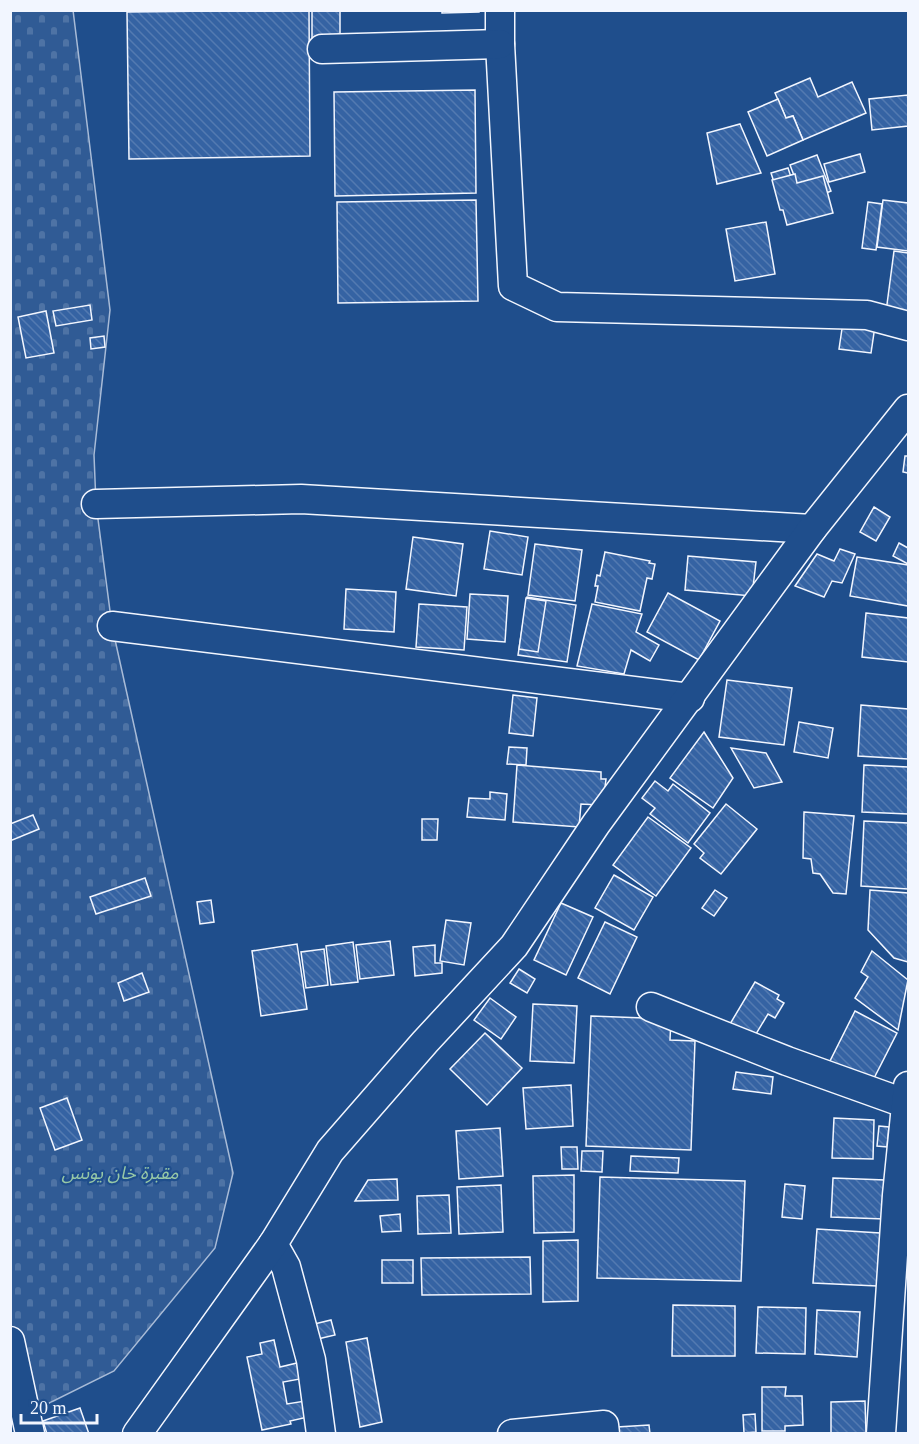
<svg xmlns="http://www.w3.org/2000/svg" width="919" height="1444" viewBox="0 0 919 1444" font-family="'Times New Roman','Noto Sans Arabic',serif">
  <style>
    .cemetery { fill: url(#cemetery-stones); stroke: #a8bbd7; stroke-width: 1.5 }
    .building { fill: url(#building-back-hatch); stroke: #f2f6ff; stroke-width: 1.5 }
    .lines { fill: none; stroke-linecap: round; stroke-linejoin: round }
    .minor-casing { stroke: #f2f6ff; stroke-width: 31 }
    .minor { stroke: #1f4e8c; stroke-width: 28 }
    .labels { text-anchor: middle; stroke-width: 4.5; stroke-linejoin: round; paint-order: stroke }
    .park-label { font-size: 18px; font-style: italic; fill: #97c8a6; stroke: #1f4e8c }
  </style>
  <defs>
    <pattern id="cemetery-stones" width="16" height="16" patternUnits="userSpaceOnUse" patternTransform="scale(1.5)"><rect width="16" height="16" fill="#305b95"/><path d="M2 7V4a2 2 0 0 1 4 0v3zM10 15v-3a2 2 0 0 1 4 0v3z" fill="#4e73a5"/></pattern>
    <pattern id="building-back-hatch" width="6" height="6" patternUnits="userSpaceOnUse" patternTransform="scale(1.5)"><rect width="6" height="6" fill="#3563a3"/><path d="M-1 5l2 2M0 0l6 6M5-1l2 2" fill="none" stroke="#537ab1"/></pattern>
  </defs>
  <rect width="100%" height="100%" fill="#1f4e8c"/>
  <!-- cemetery -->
  <polygon class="cemetery" points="73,10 110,310 94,455 96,504 112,626 233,1173 215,1248 114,1371 11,1422 10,11"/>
  <!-- building -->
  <g class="building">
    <polygon points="309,10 310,156 129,159 127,12"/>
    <polygon points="312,10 340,10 340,39 312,40"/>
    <polygon points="442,10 479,10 479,12 442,13"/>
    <polygon points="810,78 818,97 852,82 866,113 803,140 793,116 786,118 775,93"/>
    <polygon points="475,90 476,193 335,196 334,92"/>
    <polygon points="908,95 908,126 872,130 869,99"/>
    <polygon points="778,99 786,118 793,116 803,140 767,156 748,112"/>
    <polygon points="740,124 761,173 717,184 707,133"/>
    <polygon points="860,154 865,172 829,182 824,164"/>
    <polygon points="817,155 831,191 804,202 790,165"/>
    <polygon points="788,168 798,198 781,204 771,173"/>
    <polygon points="795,174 797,183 823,176 833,213 787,225 783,210 780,210 772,180"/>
    <polygon points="476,200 478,301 338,303 337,202"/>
    <polygon points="883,200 908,203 908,251 877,247"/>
    <polygon points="868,202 882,204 876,250 862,248"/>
    <polygon points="766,222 775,274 735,281 726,229"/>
    <polygon points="894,251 908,253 908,315 886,312"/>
    <polygon points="90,305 92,320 56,326 53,311"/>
    <polygon points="46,311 54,353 26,358 18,317"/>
    <polygon points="843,322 875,326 871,353 839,349"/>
    <polygon points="104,336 105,347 91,349 90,338"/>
    <polygon points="905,456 908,456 908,473 903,472"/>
    <polygon points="874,507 890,517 876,541 860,532"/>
    <polygon points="490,531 528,537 522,575 484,569"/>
    <polygon points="413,537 463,544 456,596 406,589"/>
    <polygon points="899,543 908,548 908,564 893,556"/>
    <polygon points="535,544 582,550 575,601 528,595"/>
    <polygon points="840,549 855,554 842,583 832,581 824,597 795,586 817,554 834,561"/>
    <polygon points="605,552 650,561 649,563 655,564 652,579 647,578 640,611 595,602 598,586 595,586 597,575 600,576"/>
    <polygon points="688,556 756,562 752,596 685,590"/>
    <polygon points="857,557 908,565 908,606 850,596"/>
    <polygon points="346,589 396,592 394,632 344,629"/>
    <polygon points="668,593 720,621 699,660 647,632"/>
    <polygon points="470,594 508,596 505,642 467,639"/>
    <polygon points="527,597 576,605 567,662 518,655"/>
    <polygon points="526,598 546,601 538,652 519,649"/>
    <polygon points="419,604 467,607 464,650 416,647"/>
    <polygon points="592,604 642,614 636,632 659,645 650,661 631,650 624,674 577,666"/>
    <polygon points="866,613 908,618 908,662 862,657"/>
    <polygon points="727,680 792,688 784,745 719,737"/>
    <polygon points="513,695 537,698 533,736 509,733"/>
    <polygon points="861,705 908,709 908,759 858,756"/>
    <polygon points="799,722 833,728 828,758 794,752"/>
    <polygon points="704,732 733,778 713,808 670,778"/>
    <polygon points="509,747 527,748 526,765 507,764"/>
    <polygon points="731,748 766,753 782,782 754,788"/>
    <polygon points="517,765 601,772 601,779 606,779 604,796 599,805 581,804 579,827 513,822"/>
    <polygon points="864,765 908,767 908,814 862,812"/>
    <polygon points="655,781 668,791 673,784 710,813 688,843 650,814 655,808 642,798"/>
    <polygon points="490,792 507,794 505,820 467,817 469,798 490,799"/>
    <polygon points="726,804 757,829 721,874 700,858 704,853 694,844"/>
    <polygon points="804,812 854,816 846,894 833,893 820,874 813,873 811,859 803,858"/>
    <polygon points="33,815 39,829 10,841 10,824"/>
    <polygon points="648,817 691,848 656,896 613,865"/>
    <polygon points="422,819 438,819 437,840 422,840"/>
    <polygon points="864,821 908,823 908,889 861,886"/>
    <polygon points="614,875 653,897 634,930 595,908"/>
    <polygon points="145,878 151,896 96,914 90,897"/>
    <polygon points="715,890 727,898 714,916 702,908"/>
    <polygon points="870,890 908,893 908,962 894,958 868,930"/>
    <polygon points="211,900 214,922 200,924 197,902"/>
    <polygon points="561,903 593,917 566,975 534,960"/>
    <polygon points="446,920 471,923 464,965 440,961"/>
    <polygon points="605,922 637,937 610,994 578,978"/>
    <polygon points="390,941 394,975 360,979 356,945"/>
    <polygon points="353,942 358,982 331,985 326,946"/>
    <polygon points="297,944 307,1009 261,1016 252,951"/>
    <polygon points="435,945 435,963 442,963 442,973 415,976 413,947"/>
    <polygon points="324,949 328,985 306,988 301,952"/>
    <polygon points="872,951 908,980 898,1030 855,998 868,977 861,972"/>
    <polygon points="519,969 535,979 527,993 510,983"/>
    <polygon points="142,973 149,992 124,1001 118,983"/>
    <polygon points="755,982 779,995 777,999 784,1003 775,1018 768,1014 753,1039 730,1024"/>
    <polygon points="490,998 516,1017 501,1039 474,1020"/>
    <polygon points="533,1004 577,1006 574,1063 530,1061"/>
    <polygon points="855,1011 897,1033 870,1086 828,1065"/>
    <polygon points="591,1016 671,1019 670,1040 695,1041 691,1150 586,1146"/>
    <polygon points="485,1033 522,1068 487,1105 450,1069"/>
    <polygon points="736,1072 773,1077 771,1094 733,1089"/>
    <polygon points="571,1085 573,1126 526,1129 523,1088"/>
    <polygon points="67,1098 82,1140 55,1150 40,1108"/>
    <polygon points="834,1118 874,1120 873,1159 832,1158"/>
    <polygon points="879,1126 889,1127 887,1147 877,1146"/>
    <polygon points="500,1128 503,1176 459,1179 456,1131"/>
    <polygon points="561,1147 577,1147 578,1169 562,1169"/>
    <polygon points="582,1151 603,1151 602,1172 581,1171"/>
    <polygon points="631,1156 679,1158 678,1173 630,1171"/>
    <polygon points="574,1175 574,1232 534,1233 533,1176"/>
    <polygon points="600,1177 745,1181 741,1281 597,1278"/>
    <polygon points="833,1178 885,1180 884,1219 831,1217"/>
    <polygon points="397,1179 398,1200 355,1201 368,1180"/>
    <polygon points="785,1184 805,1186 802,1219 782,1217"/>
    <polygon points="501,1185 503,1232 459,1234 457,1187"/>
    <polygon points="449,1195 451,1233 418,1234 417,1196"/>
    <polygon points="400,1214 401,1231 382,1232 380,1216"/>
    <polygon points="817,1229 880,1233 877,1286 813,1283"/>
    <polygon points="578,1240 578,1301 543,1302 543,1241"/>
    <polygon points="530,1257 531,1294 422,1295 421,1258"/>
    <rect x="382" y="1260" width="31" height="23"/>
    <polygon points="673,1305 735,1306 735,1356 672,1356"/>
    <polygon points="758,1307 806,1308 805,1354 756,1353"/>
    <polygon points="817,1310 860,1312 857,1357 815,1354"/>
    <polygon points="331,1320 335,1335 309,1341 306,1326"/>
    <polygon points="367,1338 382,1422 360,1427 346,1342"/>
    <polygon points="274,1340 280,1367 297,1363 300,1379 283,1382 287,1404 305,1401 308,1417 290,1421 291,1424 262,1430 247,1357 262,1354 260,1343"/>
    <polygon points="762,1387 786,1387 785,1396 802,1396 803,1425 785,1426 785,1431 762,1431"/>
    <polygon points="865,1401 866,1433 831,1433 831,1402"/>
    <polygon points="80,1408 89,1434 47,1434 43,1421"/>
    <polygon points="755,1414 756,1432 744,1433 743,1415"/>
    <polygon points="649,1425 650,1434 617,1434 617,1427"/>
  </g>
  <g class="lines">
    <!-- minor casing -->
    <g class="minor-casing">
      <g id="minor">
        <polyline points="500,10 500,44 513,286 557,307 867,315 908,326"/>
        <polyline points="322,49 500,44"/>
        <polyline points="96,504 301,499 812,529"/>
        <polyline points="112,626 690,698"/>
        <polyline points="651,1007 787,1061 907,1104"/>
        <polyline points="273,1244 286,1267 311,1360 321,1434"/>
        <polyline points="10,1341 30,1434"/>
        <polyline points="137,1434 273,1244 330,1151 425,1042 514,946 596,824 812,529 908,409"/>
        <polyline points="512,1434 604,1425 605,1434"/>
        <polyline points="881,1434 897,1195 908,1086"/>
      </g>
    </g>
    <!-- minor -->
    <use href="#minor" class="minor"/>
  </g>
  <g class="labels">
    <!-- park labels -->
    <g class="park-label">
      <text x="120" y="1179">مقبرة خان يونس</text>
    </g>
  </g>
  <!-- border -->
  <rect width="919" height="1444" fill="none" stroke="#f2f6ff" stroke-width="24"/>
  <!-- scale -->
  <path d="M21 1414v9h76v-9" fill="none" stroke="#f2f6ff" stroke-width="3"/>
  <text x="30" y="1414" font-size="18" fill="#f2f6ff" stroke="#1f4e8c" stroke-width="4.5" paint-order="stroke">20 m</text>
</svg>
